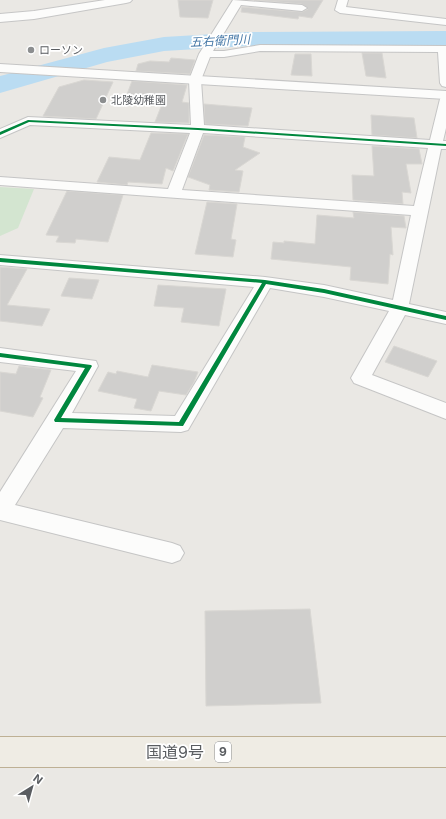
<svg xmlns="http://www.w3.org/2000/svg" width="446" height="819" viewBox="0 0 446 819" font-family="Inter,'Noto Sans JP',sans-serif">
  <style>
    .green { fill: #d3e5d0 }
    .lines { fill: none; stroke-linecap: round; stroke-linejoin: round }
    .river { fill: #badcf2; fill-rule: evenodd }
    .building { fill: #d0cfcd; stroke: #d9d7d3 }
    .minor-casing { stroke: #c5c5c5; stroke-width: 2 }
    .tertiary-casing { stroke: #c5c5c5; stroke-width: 2 }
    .secondary-casing { stroke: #c6c6c6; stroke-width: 2 }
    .trunk-casing { stroke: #beb094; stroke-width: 2 }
    .minor { fill: #fcfcfb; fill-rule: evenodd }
    .tertiary { fill: #fcfcfb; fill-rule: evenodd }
    .secondary { fill: #fcfcfb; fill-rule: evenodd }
    .trunk { fill: #efece4; fill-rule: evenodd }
    .cycleway-casing { stroke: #fff; stroke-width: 2 }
    .cycleway { fill: #00873e; fill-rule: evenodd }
    .poi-dot { fill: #8c8e8f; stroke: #fff; stroke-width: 1.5 }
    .labels { text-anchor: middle; stroke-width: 3.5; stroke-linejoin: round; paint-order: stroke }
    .far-poi-label { font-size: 11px; fill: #5a5d61; stroke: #fff; text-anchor: start }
    .far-water-label { font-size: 12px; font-style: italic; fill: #4578a7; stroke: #fff }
    .shield { fill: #fff; stroke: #8c8e90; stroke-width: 1 }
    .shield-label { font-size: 12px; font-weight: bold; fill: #5a5d61 }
    .near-street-label { font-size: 16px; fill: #5a5d61; stroke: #fff }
  </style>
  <rect width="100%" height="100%" fill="#eae8e4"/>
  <!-- green -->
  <polygon class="green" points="0,187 34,189 18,228 0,236"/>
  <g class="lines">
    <!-- river -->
    <polygon class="river" points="446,31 446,45 248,46 164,51 107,62 0,93 0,76 4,75 104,48 164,37 248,32"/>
  </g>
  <!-- building -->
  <g class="building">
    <polygon points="178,0 213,0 208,18 180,17"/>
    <polygon points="254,0 323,0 312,18 299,16 298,19 241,12 242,7 302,12 308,9 302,4"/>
    <polygon points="362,53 382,53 386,78 366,76"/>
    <polygon points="295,54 311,54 312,76 291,75"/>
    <polygon points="171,58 195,60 190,74 136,71 138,64 150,61 169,62"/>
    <polygon points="84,80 113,82 96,119 43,116 59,87"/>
    <polygon points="132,81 187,85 182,102 189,103 189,123 155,122 164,99 126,97"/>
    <polygon points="204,104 252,108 248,126 205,124"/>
    <polygon points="371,115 414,118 417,138 372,135"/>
    <polygon points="151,133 188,134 173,171 166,168 162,184 128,182 127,185 97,182 109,157 140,160"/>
    <polygon points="204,135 245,137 243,147 260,153 235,170 243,171 239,192 209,190 210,185 188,177"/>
    <polygon points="372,146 419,149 422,164 406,164 411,193 402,192 403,204 353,200 352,175 374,176"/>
    <polygon points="67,191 123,195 108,242 76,239 75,243 56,242 59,236 46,235"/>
    <polygon points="207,202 237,204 231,239 236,240 233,257 195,254"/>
    <polygon points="353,212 404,216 406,228 391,227 393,255 390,254 388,284 350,280 351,267 271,259 273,242 284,243 284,241 315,244 317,215 354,218"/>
    <polygon points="0,267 27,269 7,305 50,309 42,326 0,321"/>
    <polygon points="69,278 99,280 92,299 61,296"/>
    <polygon points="158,285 226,289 219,326 181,322 184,308 154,306"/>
    <polygon points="394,346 437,361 428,377 385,362"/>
    <polygon points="152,365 198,372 194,382 186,395 159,391 151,411 134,408 137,399 98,391 108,372 116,374 117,371 148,377"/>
    <polygon points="19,366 51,370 40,397 43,398 33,417 0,411 0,372 16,374"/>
    <polygon points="310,609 321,703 206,706 205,611"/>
  </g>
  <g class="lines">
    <!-- minor casing -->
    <g class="minor-casing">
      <g id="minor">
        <path d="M233 0 302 5 307 8 302 11 241 5 213 51H224L260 45 446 46V87L442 86 440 83 438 52 260 51 224 57H210L201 80 204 125 430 140 440 99 442 96 446 95V128L443 141H446V149H441L409 304 446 312V324L405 315 372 375 446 403V419L354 383 351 378 389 311 324 297 270 288 188 430 181 432 63 428 15 505 172 543 180 546 184 553 180 560 172 563 0 520V492L76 371 0 362V348L96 361 98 366 72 413 175 416 254 287 0 265V255L265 277 324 285 393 300 411 215 0 185V177L168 189 190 133 30 125 0 138V129L28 117 191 125 189 80 199 54ZM203 133 428 148 414 206 182 190Z"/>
        <polygon points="338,0 348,0 346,7 446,19 446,25 340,13 335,10"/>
      </g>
    </g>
    <!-- tertiary casing -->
    <g class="tertiary-casing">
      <polygon id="tertiary" points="0,64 446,91 446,99 0,72"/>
    </g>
    <!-- secondary casing -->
    <g class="secondary-casing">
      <polygon id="secondary" points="105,0 132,0 130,2 126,3 34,19 0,22 0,14 34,11"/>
    </g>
    <!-- trunk casing -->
    <g class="trunk-casing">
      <rect id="trunk" x="0" y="737" width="446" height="30"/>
    </g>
    <!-- minor -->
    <use href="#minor" class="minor"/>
    <!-- tertiary -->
    <use href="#tertiary" class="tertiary"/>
    <!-- secondary -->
    <use href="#secondary" class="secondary"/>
    <!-- trunk -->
    <use href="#trunk" class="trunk"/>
    <!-- cycleway casing -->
    <g class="cycleway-casing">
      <g id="cycleway">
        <polygon points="28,120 198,128 446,144 446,146 198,130 29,122 0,135 0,132"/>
        <polygon points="0,258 265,280 324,289 446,316 446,320 324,293 266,284 183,426 57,422 55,422 54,420 85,368 0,357 0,353 91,365 92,366 61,418 179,422 262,283 0,262"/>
      </g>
    </g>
    <!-- cycleway -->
    <use href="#cycleway" class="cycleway"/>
  </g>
  <!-- markers -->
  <g class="poi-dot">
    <circle cx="31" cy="50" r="4"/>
    <circle cx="103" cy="100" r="4"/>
  </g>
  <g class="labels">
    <!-- far-poi labels -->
    <g class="far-poi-label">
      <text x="39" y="54">ローソン</text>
      <text x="111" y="104">北陵幼稚園</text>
    </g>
    <!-- far-water labels -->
    <g class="far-water-label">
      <text transform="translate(220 41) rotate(-3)" y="4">五右衛門川</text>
    </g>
    <!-- shield labels -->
    <rect class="shield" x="215" y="742" width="16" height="20" rx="3"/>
    <g class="shield-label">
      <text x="223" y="756">9</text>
    </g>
    <!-- near-street labels -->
    <g class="near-street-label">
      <text x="175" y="758">国道9号</text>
    </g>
  </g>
  <!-- north arrow -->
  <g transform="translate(32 787) rotate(37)" stroke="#ffffff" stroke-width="3" paint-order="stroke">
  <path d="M0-3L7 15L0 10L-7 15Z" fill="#5a5d61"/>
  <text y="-6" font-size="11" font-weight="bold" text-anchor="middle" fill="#5a5d61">N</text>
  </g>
</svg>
